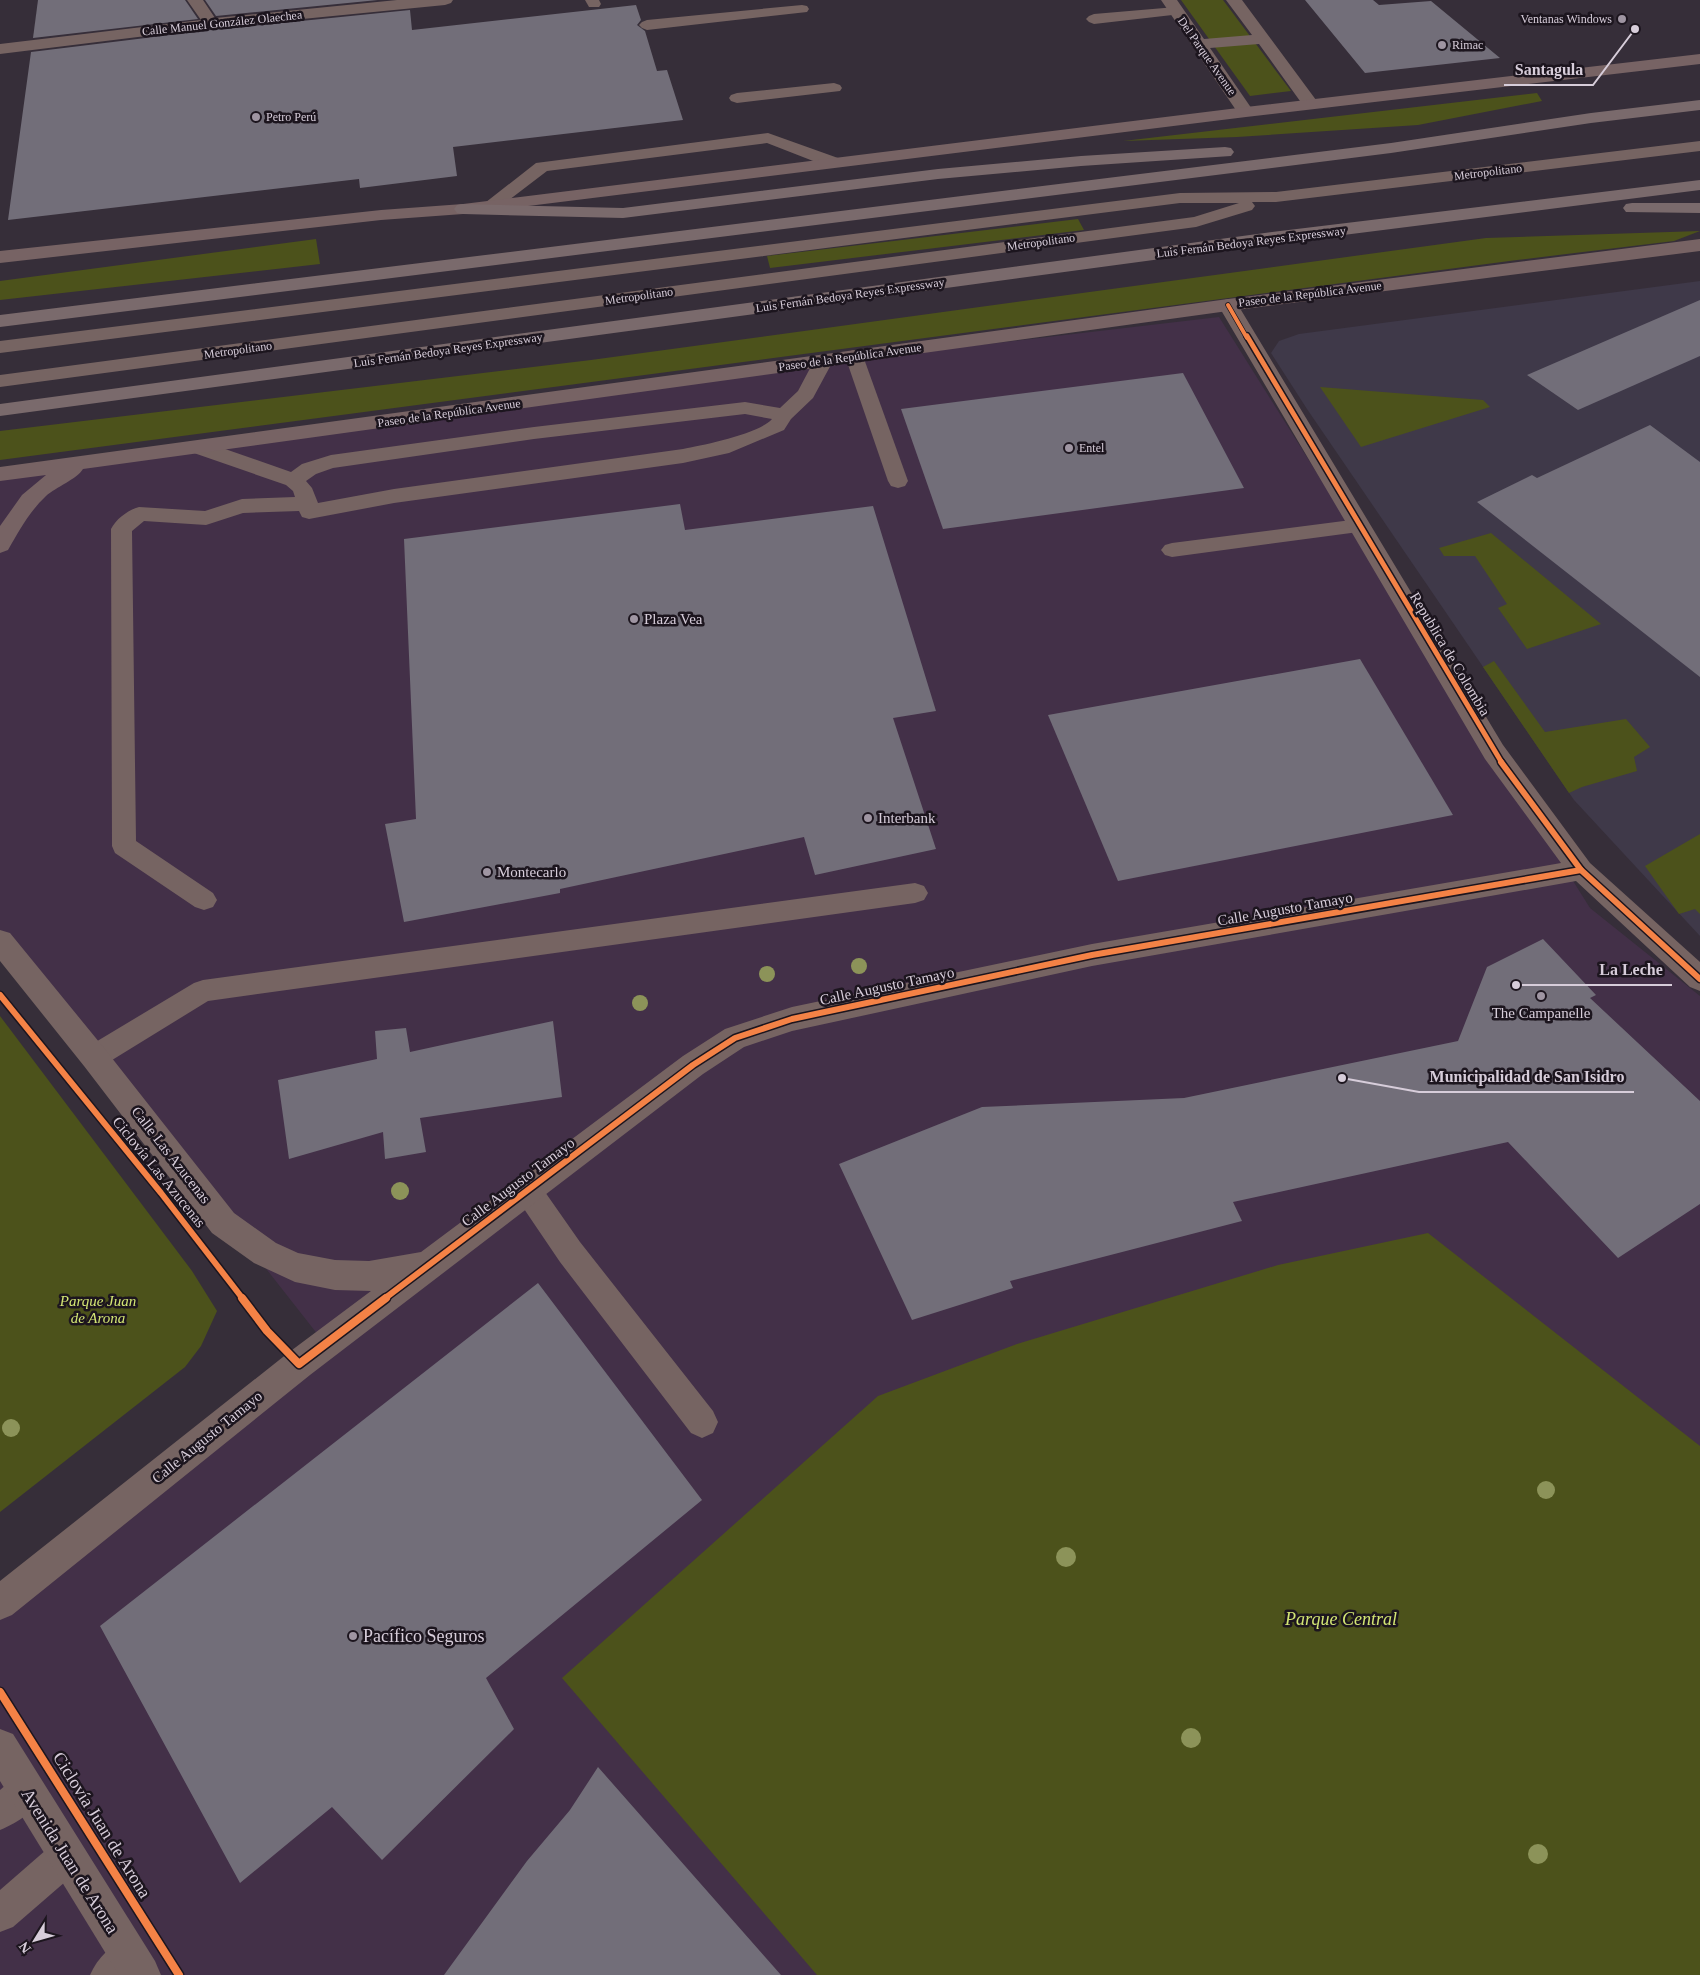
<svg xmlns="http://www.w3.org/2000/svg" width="1700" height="1975" viewBox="0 0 1700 1975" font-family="'Times New Roman',serif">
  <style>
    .built { fill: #433048 }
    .education { fill: #3f3949 }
    .green { fill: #4c521b }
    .building { fill: #726e79 }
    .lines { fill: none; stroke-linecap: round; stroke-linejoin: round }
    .service { fill: #766462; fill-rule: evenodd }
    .minor { fill: #766462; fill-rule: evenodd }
    .tertiary { fill: #766462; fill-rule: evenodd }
    .primary { fill: #776364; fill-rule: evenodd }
    .motorway { fill: #7a6a6c; fill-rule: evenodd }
    .cycleway-far3-casing { stroke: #1c151e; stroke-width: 5.5 }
    .cycleway-far2-casing { stroke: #1c151e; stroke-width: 8 }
    .cycleway-far1-casing { stroke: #1c151e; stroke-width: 9 }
    .cycleway-casing { stroke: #1c151e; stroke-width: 11 }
    .cycleway-far3 { stroke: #f48246; stroke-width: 4 }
    .cycleway-far2 { stroke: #f48246; stroke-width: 5 }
    .cycleway-far1 { stroke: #f48246; stroke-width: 6 }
    .cycleway { stroke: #f48246; stroke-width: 8 }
    .tree { fill: #8c9359 }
    .poi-dot { fill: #9f95a2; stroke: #1c151e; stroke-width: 2 }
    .labels { text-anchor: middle; stroke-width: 5; stroke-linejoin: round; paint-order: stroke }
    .far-poi-label { font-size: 12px; fill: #d7cdda; stroke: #1c151e; text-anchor: start }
    .far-street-label { font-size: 12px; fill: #d7cdda; stroke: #1c151e }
    .poi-label { font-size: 15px; fill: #d7cdda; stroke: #1c151e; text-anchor: start }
    .street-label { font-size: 15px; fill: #d7cdda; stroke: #1c151e }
    .park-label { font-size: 15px; font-style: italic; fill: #d3e674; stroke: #1c151e }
    .near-park-label { font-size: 18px; font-style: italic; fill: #d3e674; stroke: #1c151e }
    .near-poi-label { font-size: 18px; fill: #d7cdda; stroke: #1c151e; text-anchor: start }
    .near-street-label { font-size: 18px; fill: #d7cdda; stroke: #1c151e }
    .leader { fill: none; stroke: #d7cdda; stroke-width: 2 }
    .callout-dot { fill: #d7cdda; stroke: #1c151e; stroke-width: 2 }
    .callout-label { font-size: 16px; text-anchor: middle; font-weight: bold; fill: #d7cdda; stroke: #1c151e; stroke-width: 5; stroke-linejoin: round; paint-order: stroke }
  </style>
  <rect width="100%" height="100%" fill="#362e39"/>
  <!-- built -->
  <polygon class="built" points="1219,317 1590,908 1700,996 1700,1975 0,1975 0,1598 326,1345 0,930 0,475 867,358"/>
  <!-- education -->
  <polygon class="education" points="1700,281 1700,936 1574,800 1307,409 1271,353 1279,341 1299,334"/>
  <!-- green -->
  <g class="green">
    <polygon points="1181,0 1223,0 1291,91 1250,96"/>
    <polygon points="1537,93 1542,101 1418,125 1237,137 1123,141"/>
    <polygon points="1078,219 1084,230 770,268 767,256"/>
    <polygon points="1700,231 1674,241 1517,260 0,460 0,431 591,360 1486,238"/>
    <polygon points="316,239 320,264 0,300 0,281"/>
    <polygon points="1320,387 1483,400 1490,407 1361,447"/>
    <polygon points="1491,533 1601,624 1527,649 1498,608 1507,604 1475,556 1444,556 1439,548"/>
    <polygon points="1494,661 1545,732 1626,719 1650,747 1634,757 1637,771 1582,787 1569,793 1483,667"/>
    <polygon points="1700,834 1700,914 1695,909 1679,914 1645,866"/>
    <polygon points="0,1016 192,1271 217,1311 201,1346 185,1367 0,1512"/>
    <polygon points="1428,1233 1700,1446 1700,1975 817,1975 562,1678 878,1396 1017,1344 1278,1265"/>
  </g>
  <!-- building -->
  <g class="building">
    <polygon points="38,0 185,0 198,19 33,38"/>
    <polygon points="205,0 378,0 216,16"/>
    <polygon points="1305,0 1373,0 1379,5 1431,1 1500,58 1365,73"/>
    <polygon points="636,5 641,20 637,25 645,31 657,71 667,70 683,120 453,147 457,176 360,188 359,179 8,220 31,52 211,30 410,10 412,30"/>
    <polygon points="1700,300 1700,356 1578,410 1527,375"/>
    <polygon points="1183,373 1244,488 943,529 901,409"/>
    <polygon points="1650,425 1700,462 1700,677 1477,502 1532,475 1537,478"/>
    <polygon points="680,504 685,530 873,506 936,711 893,718 936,849 815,875 804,837 560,889 560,893 404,922 385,824 416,819 404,539"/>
    <polygon points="1360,659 1453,815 1118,881 1048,715"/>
    <polygon points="1543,939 1596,995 1590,998 1700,1101 1700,1204 1618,1258 1508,1142 1233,1202 1242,1221 1010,1281 1013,1288 912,1320 839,1164 982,1107 1184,1098 1458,1041 1487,967"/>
    <polygon points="553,1021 562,1097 420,1118 426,1152 385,1159 383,1132 289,1159 278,1080 377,1059 375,1031 406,1028 410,1052"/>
    <polygon points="538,1283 702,1500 486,1678 514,1729 382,1860 332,1807 240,1883 100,1626"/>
    <polygon points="598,1767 781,1975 444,1975 527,1861 570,1810"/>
  </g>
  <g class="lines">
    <!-- service -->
    <g class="service">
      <polygon points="585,0 599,0 601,4 599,7 589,7"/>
      <polygon points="802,5 807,6 809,9 807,12 647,30 642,28 639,25 642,22 647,20"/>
      <polygon points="1176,7 1181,8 1183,11 1181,14 1094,24 1089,22 1086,19 1089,16 1094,14"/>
      <polygon points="834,83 840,85 842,88 840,91 737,103 731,101 729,98 731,95 737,93"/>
      <polygon points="768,133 838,158 840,162 838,166 826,166 767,143 547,171 496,210 490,211 484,210 481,206 536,163"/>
      <polygon points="1700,141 1700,151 1276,202 1252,202 1255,206 1252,210 1196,227 0,387 0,375 1194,217 1239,203 1180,203 0,353 0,341 1180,193 1276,192"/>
      <polygon points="854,350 861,352 863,356 908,481 905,486 898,488 891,486 888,481 845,356 847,352"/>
      <path d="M823 355 830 357 833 361 813 398 791 419 784 430 729 453 683 463 394 503 309 519 302 517 299 511 243 513 206 525 144 521 132 531 136 841 213 893 217 900 213 907 204 910 195 907 115 853 112 846 111 529C116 519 128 510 139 507L205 511 242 499 295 497 293 491 286 485 191 452 188 447 191 442 198 441 205 442 291 472 302 464 331 455 534 427 745 402 780 408 798 391 816 357ZM745 414 772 419C759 434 703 445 683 449L394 489 318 503 312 488 306 481 316 474 333 468 534 439Z"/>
      <polygon points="1359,519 1366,521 1369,526 1366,531 1172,557 1165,555 1161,550 1165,545 1172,543"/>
      <polygon points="915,883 924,886 928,893 924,900 915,903 208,1001 104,1065 94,1069 84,1065 80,1057 84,1049 194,983 203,980"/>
      <polygon points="528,1178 538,1182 580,1242 713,1411 718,1422 713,1433 702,1438 691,1433 560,1262 518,1200 514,1191 518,1182"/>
      <path d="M27 1773 40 1778 45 1791C37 1810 19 1822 0 1830V1790L14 1778Z"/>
      <polygon points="67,1838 80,1843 85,1856 80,1869 13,1927 0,1932 0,1890 54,1843"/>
      <path d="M129 1937 142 1943 148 1956 142 1969 136 1975H90C98 1957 111 1945 129 1937Z"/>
    </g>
    <!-- minor -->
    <g class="minor">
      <polygon points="187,0 203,0 215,18 397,0 453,0 451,3 445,5 211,28 0,54 0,44 201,20"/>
      <polygon points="1161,0 1177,0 1204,39 1252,35 1226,0 1242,0 1319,104 1317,108 1305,108 1259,44 1210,48 1254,112 1252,116 1240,116"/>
      <polygon points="1228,299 1235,301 1238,305 1503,745 1590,863 1700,962 1700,991 1690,987 1576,881 1092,966 792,1031 744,1047 703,1074 310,1375 12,1615 0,1620 0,1581 288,1353 371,1291 335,1290 295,1282 254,1263 212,1233 84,1066 0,961 0,930 10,933 104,1048 234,1213 276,1243 298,1253 335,1260 369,1261 421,1252 683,1056 725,1029 792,1007 1092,944 1561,863 1485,759 1218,305 1221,301"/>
    </g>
    <!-- tertiary -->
    <polygon class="tertiary" points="0,1729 13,1734 155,1961 161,1975 119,1975 0,1781"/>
    <!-- primary -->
    <g class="primary">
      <polygon points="1700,54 1700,64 1246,117 463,214 381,220 0,263 0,251 381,210 463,204 1246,107"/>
      <path d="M1700 239V251L1228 311 83 469C77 479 56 487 46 496 29 512 19 531 8 550L0 553V526L22 495 46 475 0 481V467L1228 299Z"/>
    </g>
    <!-- motorway -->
    <g class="motorway">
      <polygon points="1700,100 1700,110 1591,123 1391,153 0,327 0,315 1391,143 1591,113"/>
      <polygon points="1225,147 1231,148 1234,152 1231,156 1081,166 938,179 623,218 463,214 457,213 454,209 457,205 463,204 623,208 938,169 1081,156"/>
      <polygon points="1700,180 1700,190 1272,244 0,416 0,404 1272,232"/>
      <polygon points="1632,203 1700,203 1700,213 1626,212 1623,208 1626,204"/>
    </g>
    <!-- cycleway-far3 casing -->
    <g class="cycleway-far3-casing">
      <polyline id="cycleway-far3" points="1228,305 1247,338"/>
    </g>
    <!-- cycleway-far2 casing -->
    <g class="cycleway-far2-casing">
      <polyline id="cycleway-far2" points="1247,336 1502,763"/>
    </g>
    <!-- cycleway-far1 casing -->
    <g class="cycleway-far1-casing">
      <g id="cycleway-far1">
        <polyline points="1501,762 1581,870 1700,979"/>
        <polyline points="0,995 161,1193 243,1299"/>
        <polyline points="384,1299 693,1065 735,1038 792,1019 1092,955 1581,870"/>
      </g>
    </g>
    <!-- cycleway casing -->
    <g class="cycleway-casing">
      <g id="cycleway">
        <polyline points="242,1298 267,1331 299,1364 386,1298"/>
        <polyline points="0,1692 179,1975"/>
      </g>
    </g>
    <!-- cycleway-far3 -->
    <use href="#cycleway-far3" class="cycleway-far3"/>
    <!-- cycleway-far2 -->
    <use href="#cycleway-far2" class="cycleway-far2"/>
    <!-- cycleway-far1 -->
    <use href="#cycleway-far1" class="cycleway-far1"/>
    <!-- cycleway -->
    <use href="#cycleway" class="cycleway"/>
  </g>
  <!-- trees -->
  <g class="tree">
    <circle cx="859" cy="966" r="8"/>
    <circle cx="767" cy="974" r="8"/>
    <circle cx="640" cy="1003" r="8"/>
    <circle cx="400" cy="1191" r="9"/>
    <circle cx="11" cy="1428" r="9"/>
    <circle cx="1546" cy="1490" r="9"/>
    <circle cx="1066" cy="1557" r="10"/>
    <circle cx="1191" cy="1738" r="10"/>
    <circle cx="1538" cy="1854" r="10"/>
  </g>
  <!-- markers -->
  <g class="poi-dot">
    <circle cx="1622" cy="19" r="5"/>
    <circle cx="1442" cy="45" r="5"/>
    <circle cx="256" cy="117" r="5"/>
    <circle cx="1069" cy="448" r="5"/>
    <circle cx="634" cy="619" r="5"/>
    <circle cx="868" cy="818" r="5"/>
    <circle cx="487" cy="872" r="5"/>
    <circle cx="1541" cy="996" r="5"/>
    <circle cx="353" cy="1636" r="5"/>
  </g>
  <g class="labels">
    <!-- far-poi labels -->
    <g class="far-poi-label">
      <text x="1612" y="23" text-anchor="end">Ventanas Windows</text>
      <text x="1452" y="49">Rimac</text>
      <text x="266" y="121">Petro Perú</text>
      <text x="1079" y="452">Entel</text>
    </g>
    <!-- far-street labels -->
    <g class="far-street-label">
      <text transform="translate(222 23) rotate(-6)" y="4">Calle Manuel González Olaechea</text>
      <text transform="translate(1207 56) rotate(55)" y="4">Del Parque Avenue</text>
      <text transform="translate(1488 172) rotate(-7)" y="4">Metropolitano</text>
      <text transform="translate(1041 242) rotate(-8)" y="4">Metropolitano</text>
      <text transform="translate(1251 242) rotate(-7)" y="4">Luis Fernán Bedoya Reyes Expressway</text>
      <text transform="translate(1310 294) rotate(-7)" y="4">Paseo de la República Avenue</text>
      <text transform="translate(850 295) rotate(-8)" y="4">Luis Fernán Bedoya Reyes Expressway</text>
      <text transform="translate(639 296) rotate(-8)" y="4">Metropolitano</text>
      <text transform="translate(238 350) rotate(-8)" y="4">Metropolitano</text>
      <text transform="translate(448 350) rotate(-8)" y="4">Luis Fernán Bedoya Reyes Expressway</text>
      <text transform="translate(850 357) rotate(-8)" y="4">Paseo de la República Avenue</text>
      <text transform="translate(449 413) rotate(-8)" y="4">Paseo de la República Avenue</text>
    </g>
    <!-- poi labels -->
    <g class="poi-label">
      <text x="644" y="624">Plaza Vea</text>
      <text x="878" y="823">Interbank</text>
      <text x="497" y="877">Montecarlo</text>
      <text x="1541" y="1018" text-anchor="middle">The Campanelle</text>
    </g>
    <!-- street labels -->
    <g class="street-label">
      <text transform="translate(1450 654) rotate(59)" y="5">Republica de Colombia</text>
      <text transform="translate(1285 909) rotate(-10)" y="5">Calle Augusto Tamayo</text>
      <text transform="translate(887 986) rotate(-12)" y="5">Calle Augusto Tamayo</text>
      <text transform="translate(171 1155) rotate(52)" y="5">Calle Las Azucenas</text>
      <text transform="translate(159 1172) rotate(51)" y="5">Ciclovía Las Azucenas</text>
      <text transform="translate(518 1182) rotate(-37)" y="5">Calle Augusto Tamayo</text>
      <text transform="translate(207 1437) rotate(-39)" y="5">Calle Augusto Tamayo</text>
    </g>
    <!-- park labels -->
    <g class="park-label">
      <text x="98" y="1306">Parque Juan<tspan x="98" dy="17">de Arona</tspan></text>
    </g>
    <!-- near-park labels -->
    <g class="near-park-label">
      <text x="1341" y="1625">Parque Central</text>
    </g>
    <!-- near-poi labels -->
    <g class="near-poi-label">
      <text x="363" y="1642">Pacífico Seguros</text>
    </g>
    <!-- near-street labels -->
    <g class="near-street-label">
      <text transform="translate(102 1825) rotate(58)" y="6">Ciclovía Juan de Arona</text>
      <text transform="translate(70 1861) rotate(58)" y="6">Avenida Juan de Arona</text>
    </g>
  </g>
  <!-- callouts -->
  <path class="leader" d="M1635 29L1593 85H1504M1516 985L1589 985H1672M1342 1078L1419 1092H1634"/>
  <g class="callout-dot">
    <circle cx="1635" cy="29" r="5"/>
    <circle cx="1516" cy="985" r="5"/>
    <circle cx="1342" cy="1078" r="5"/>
  </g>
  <g class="callout-label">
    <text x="1549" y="75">Santagula</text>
    <text x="1631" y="975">La Leche</text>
    <text x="1527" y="1082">Municipalidad de San Isidro</text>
  </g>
  <!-- north arrow -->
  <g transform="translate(35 1940) rotate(233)" stroke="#1c151e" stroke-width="4" paint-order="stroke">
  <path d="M0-4L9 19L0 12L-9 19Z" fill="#d7cdda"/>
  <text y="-8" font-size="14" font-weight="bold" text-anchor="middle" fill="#d7cdda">N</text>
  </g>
</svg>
